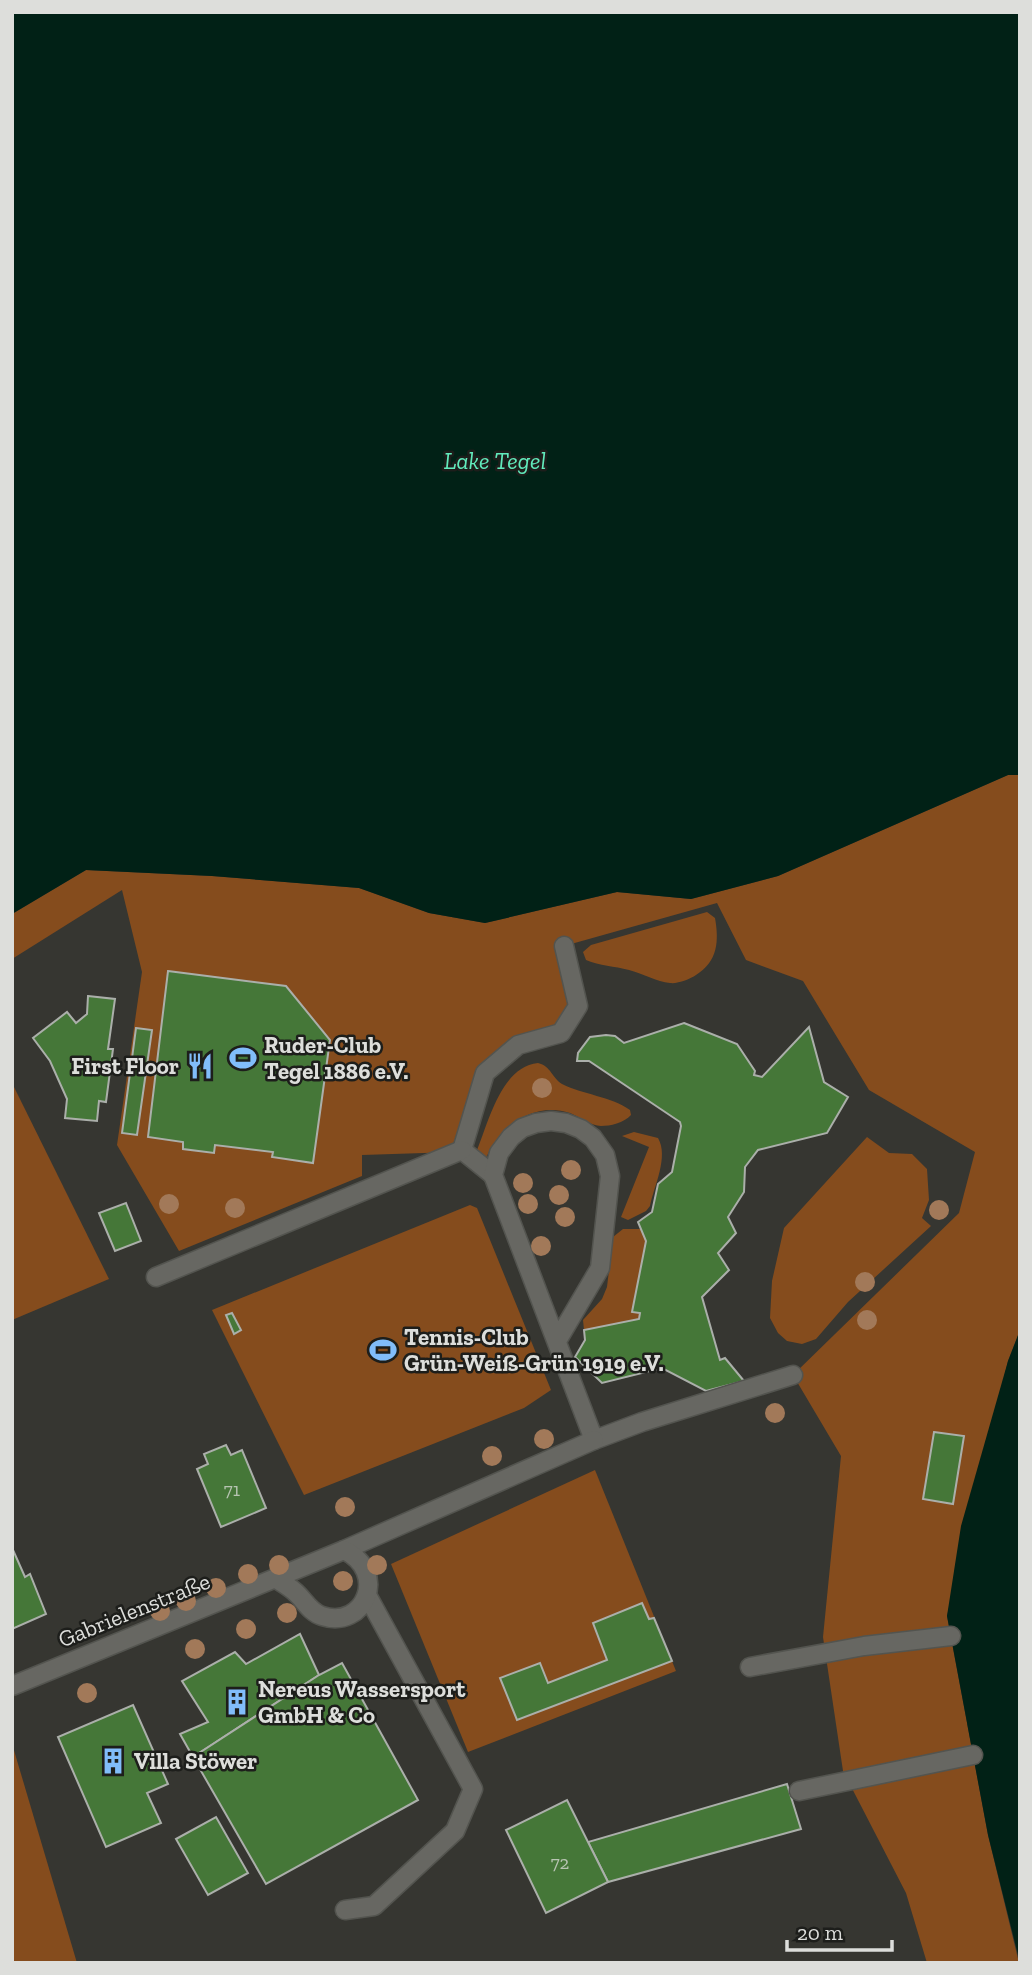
<svg xmlns="http://www.w3.org/2000/svg" width="1032" height="1975" viewBox="0 0 1032 1975" font-family="'Zilla Slab',serif">
  <style>
    .green { fill: #854c1d }
    .water { fill: #012116 }
    .building { fill: #457738; stroke: #abafaa; stroke-width: 2 }
    .lines { fill: none; stroke-linecap: round; stroke-linejoin: round }
    .service-casing { stroke: #53544f; stroke-width: 21 }
    .minor-casing { stroke: #53544f; stroke-width: 21 }
    .service { stroke: #676762; stroke-width: 18 }
    .minor { stroke: #676762; stroke-width: 18 }
    .tree { fill: #a27959 }
    .labels { text-anchor: middle; stroke-width: 5; stroke-linejoin: round; paint-order: stroke }
    .number-label { font-size: 19px; fill: #b7c4b2 }
    .poi-label { font-size: 23px; font-weight: bold; fill: #dddedb; stroke: #1d1e1b; text-anchor: start }
    .street-label { font-size: 23px; fill: #dddedb; stroke: #1d1e1b }
    .water-label { font-size: 24px; font-style: italic; fill: #61ebbc; stroke: #1d1e1b }
  </style>
  <rect width="100%" height="100%" fill="#363631"/>
  <!-- green -->
  <g class="green">
    <polygon points="1008,775 1020,775 1020,1330 1008,1361 947,1616 988,1835 1019,1963 927,1963 906,1893 843,1771 823,1637 841,1456 793,1375 959,1213 975,1152 869,1090 803,981 746,960 717,903 564,946 578,1006 561,1033 518,1045 485,1073 455,1152 362,1155 362,1176 179,1251 117,1145 142,972 122,890 12,959 12,914 86,870 212,876 359,888 429,913 485,923 617,892 691,899 778,876"/>
    <path d="M707 912 715 918C719 941 718 961 696 975 690 979 678 984 670 983 657 982 642 973 629 970 614 966 600 966 586 960L583 952 591 945Z"/>
    <path d="M538 1063C551 1066 552 1078 562 1084 584 1095 610 1096 630 1110L631 1115C624 1123 610 1126 601 1126 591 1126 580 1117 570 1113 534 1101 500 1126 486 1158H480L477 1150C489 1121 501 1067 538 1063Z"/>
    <polygon points="12,1083 109,1279 12,1320"/>
    <path d="M634 1132 658 1138C669 1157 654 1186 650 1206L646 1211 628 1220 621 1217 649 1147 622 1136Z"/>
    <polygon points="867,1137 889,1153 912,1154 927,1169 929,1200 922,1218 931,1226 848,1302 816,1339 802,1344 787,1341 778,1333 770,1318 772,1281 784,1228"/>
    <polygon points="470,1205 477,1208 551,1390 524,1408 304,1495 212,1310"/>
    <polygon points="623,1229 641,1229 646,1241 639,1319 584,1330 583,1320 602,1299 607,1287 613,1237"/>
    <polygon points="595,1470 676,1671 468,1752 391,1564"/>
    <polygon points="12,1747 13,1747 77,1963 12,1963"/>
  </g>
  <!-- water -->
  <g class="water">
    <polygon points="12,12 1020,12 1020,775 1008,775 778,876 691,899 617,892 485,923 429,913 359,888 212,876 86,870 12,914"/>
    <polygon points="1020,1330 1020,1963 988,1835 947,1616 961,1526 1008,1361"/>
  </g>
  <!-- building -->
  <g class="building">
    <polygon points="168,971 286,986 330,1040 313,1163 272,1157 273,1152 215,1145 214,1153 183,1149 183,1142 148,1137"/>
    <polygon points="88,996 115,999 108,1049 113,1049 106,1102 99,1101 97,1121 65,1118 67,1099 50,1061 33,1038 67,1012 76,1023 87,1014"/>
    <polygon points="684,1023 737,1044 755,1071 754,1075 762,1077 809,1027 824,1082 848,1097 827,1133 758,1150 745,1167 744,1192 728,1217 736,1233 718,1253 729,1270 702,1297 720,1360 725,1358 744,1381 706,1391 662,1368 602,1383 575,1357 585,1340 584,1330 639,1319 640,1313 632,1312 646,1241 638,1222 652,1212 658,1184 672,1172 681,1126 680,1122 589,1061 577,1061 578,1053 590,1037 606,1035 615,1036 624,1043"/>
    <polygon points="136,1028 152,1030 137,1135 122,1133"/>
    <polygon points="126,1203 141,1241 115,1251 99,1213"/>
    <polygon points="232,1313 241,1330 234,1334 226,1315"/>
    <polygon points="934,1432 964,1436 953,1504 923,1499"/>
    <polygon points="226,1445 231,1455 242,1450 266,1508 221,1527 197,1469 208,1464 204,1454"/>
    <polygon points="13,1550 25,1577 30,1574 46,1614 12,1629"/>
    <polygon points="642,1603 649,1619 654,1618 672,1661 517,1720 500,1678 540,1663 548,1683 607,1660 593,1623"/>
    <polygon points="300,1634 319,1675 193,1757 180,1734 208,1722 182,1681 235,1652 246,1664"/>
    <polygon points="342,1663 418,1800 266,1884 193,1757 319,1675"/>
    <polygon points="133,1705 168,1784 147,1793 161,1823 106,1847 58,1737"/>
    <polygon points="787,1784 801,1829 608,1882 588,1842"/>
    <polygon points="567,1800 608,1882 546,1913 506,1830"/>
    <polygon points="216,1817 248,1873 208,1895 176,1839"/>
  </g>
  <g class="lines">
    <!-- service casing -->
    <g class="service-casing">
      <g id="service">
        <polyline points="493,1175 462,1150 485,1073 518,1045 561,1033 578,1006 564,946"/>
        <polyline points="156,1277 462,1150"/>
        <polyline points="557,1341 600,1268 610,1176 605,1155 593,1138 581,1129 566,1123 551,1121 536,1123 522,1128 511,1137 499,1153 493,1175 594,1440 642,1422 793,1375"/>
        <polyline points="344,1550 594,1440"/>
        <polyline points="750,1667 864,1646 951,1636"/>
        <polyline points="799,1791 973,1755"/>
        <polyline points="345,1910 374,1906 455,1831 473,1789 367,1595"/>
      </g>
    </g>
    <!-- minor casing -->
    <g class="minor-casing">
      <path id="minor" d="M12 1686 344 1550C389 1572 365 1630 322 1616 309 1612 304 1599 294 1591 288 1586 281 1582 275 1578"/>
    </g>
    <!-- service -->
    <use href="#service" class="service"/>
    <!-- minor -->
    <use href="#minor" class="minor"/>
  </g>
  <!-- trees -->
  <g class="tree">
    <circle cx="542" cy="1088" r="10"/>
    <circle cx="571" cy="1170" r="10"/>
    <circle cx="523" cy="1183" r="10"/>
    <circle cx="559" cy="1195" r="10"/>
    <circle cx="169" cy="1204" r="10"/>
    <circle cx="528" cy="1204" r="10"/>
    <circle cx="235" cy="1208" r="10"/>
    <circle cx="939" cy="1210" r="10"/>
    <circle cx="565" cy="1217" r="10"/>
    <circle cx="541" cy="1246" r="10"/>
    <circle cx="865" cy="1282" r="10"/>
    <circle cx="867" cy="1320" r="10"/>
    <circle cx="775" cy="1413" r="10"/>
    <circle cx="544" cy="1439" r="10"/>
    <circle cx="492" cy="1456" r="10"/>
    <circle cx="345" cy="1507" r="10"/>
    <circle cx="279" cy="1565" r="10"/>
    <circle cx="377" cy="1565" r="10"/>
    <circle cx="248" cy="1574" r="10"/>
    <circle cx="343" cy="1581" r="10"/>
    <circle cx="216" cy="1588" r="10"/>
    <circle cx="186" cy="1601" r="10"/>
    <circle cx="160" cy="1611" r="10"/>
    <circle cx="287" cy="1613" r="10"/>
    <circle cx="246" cy="1629" r="10"/>
    <circle cx="195" cy="1649" r="10"/>
    <circle cx="87" cy="1693" r="10"/>
  </g>
  <!-- icons -->
  <defs>
    <g id="stadium-bare" transform="scale(2.1)"><path d="M0-5a6.5 5 0 1 0 0 10a6.5 5 0 1 0 0-10ZM-3.5-1.8h7v3.6h-7Z" fill="#81bdfa" stroke="#1d1e1b" stroke-width="2.5" paint-order="stroke"/></g>
    <g id="restaurant-bare" transform="scale(2.1)"><path d="M-5-6h1v4h1v-4h1v4h1v-4h1v5L-1.5 .5V6h-2V.5L-5-1ZM5-6V6H3V1.5H1.5Q1.5-4 5-6Z" fill="#81bdfa" stroke="#1d1e1b" stroke-width="2.5" paint-order="stroke"/></g>
    <g id="building-bare" transform="scale(2.1)"><path d="M-4-6H4V6H1V3H-1V6H-4ZM-2.5-4.3h1.7v1.8h-1.7ZM.8-4.3h1.7v1.8H.8ZM-2.5-1h1.7V.8h-1.7ZM.8-1h1.7V.8H.8Z" fill="#81bdfa" stroke="#1d1e1b" stroke-width="2.5" paint-order="stroke"/></g>
  </defs>
  <g fill-rule="evenodd">
    <use href="#stadium-bare" x="243" y="1058"/>
    <use href="#restaurant-bare" x="200" y="1066"/>
    <use href="#stadium-bare" x="383" y="1350"/>
    <use href="#building-bare" x="237" y="1702"/>
    <use href="#building-bare" x="113" y="1761"/>
  </g>
  <g class="labels">
    <!-- number labels -->
    <g class="number-label">
      <text x="232" y="1496">71</text>
      <text x="560" y="1869">72</text>
    </g>
    <!-- poi labels -->
    <g class="poi-label">
      <text x="264" y="1053">Ruder-Club<tspan x="264" dy="26">Tegel 1886 e.V.</tspan></text>
      <text x="179" y="1074" text-anchor="end">First Floor</text>
      <text x="404" y="1345">Tennis-Club<tspan x="404" dy="26">Grün-Weiß-Grün 1919 e.V.</tspan></text>
      <text x="258" y="1697">Nereus Wassersport<tspan x="258" dy="26">GmbH &amp; Co</tspan></text>
      <text x="134" y="1769">Villa Stöwer</text>
    </g>
    <!-- street labels -->
    <g class="street-label">
      <text transform="translate(134 1610) rotate(-22)" y="8">Gabrielenstraße</text>
    </g>
    <!-- water labels -->
    <g class="water-label">
      <text x="495" y="469">Lake Tegel</text>
    </g>
  </g>
  <!-- border -->
  <rect width="1032" height="1975" fill="none" stroke="#dddedb" stroke-width="28"/>
  <!-- scale -->
  <path d="M787 1940v10h105v-10" fill="none" stroke="#dddedb" stroke-width="3.5"/>
  <text x="797" y="1940" font-size="21" fill="#dddedb" stroke="#1d1e1b" stroke-width="5" paint-order="stroke">20 m</text>
</svg>
